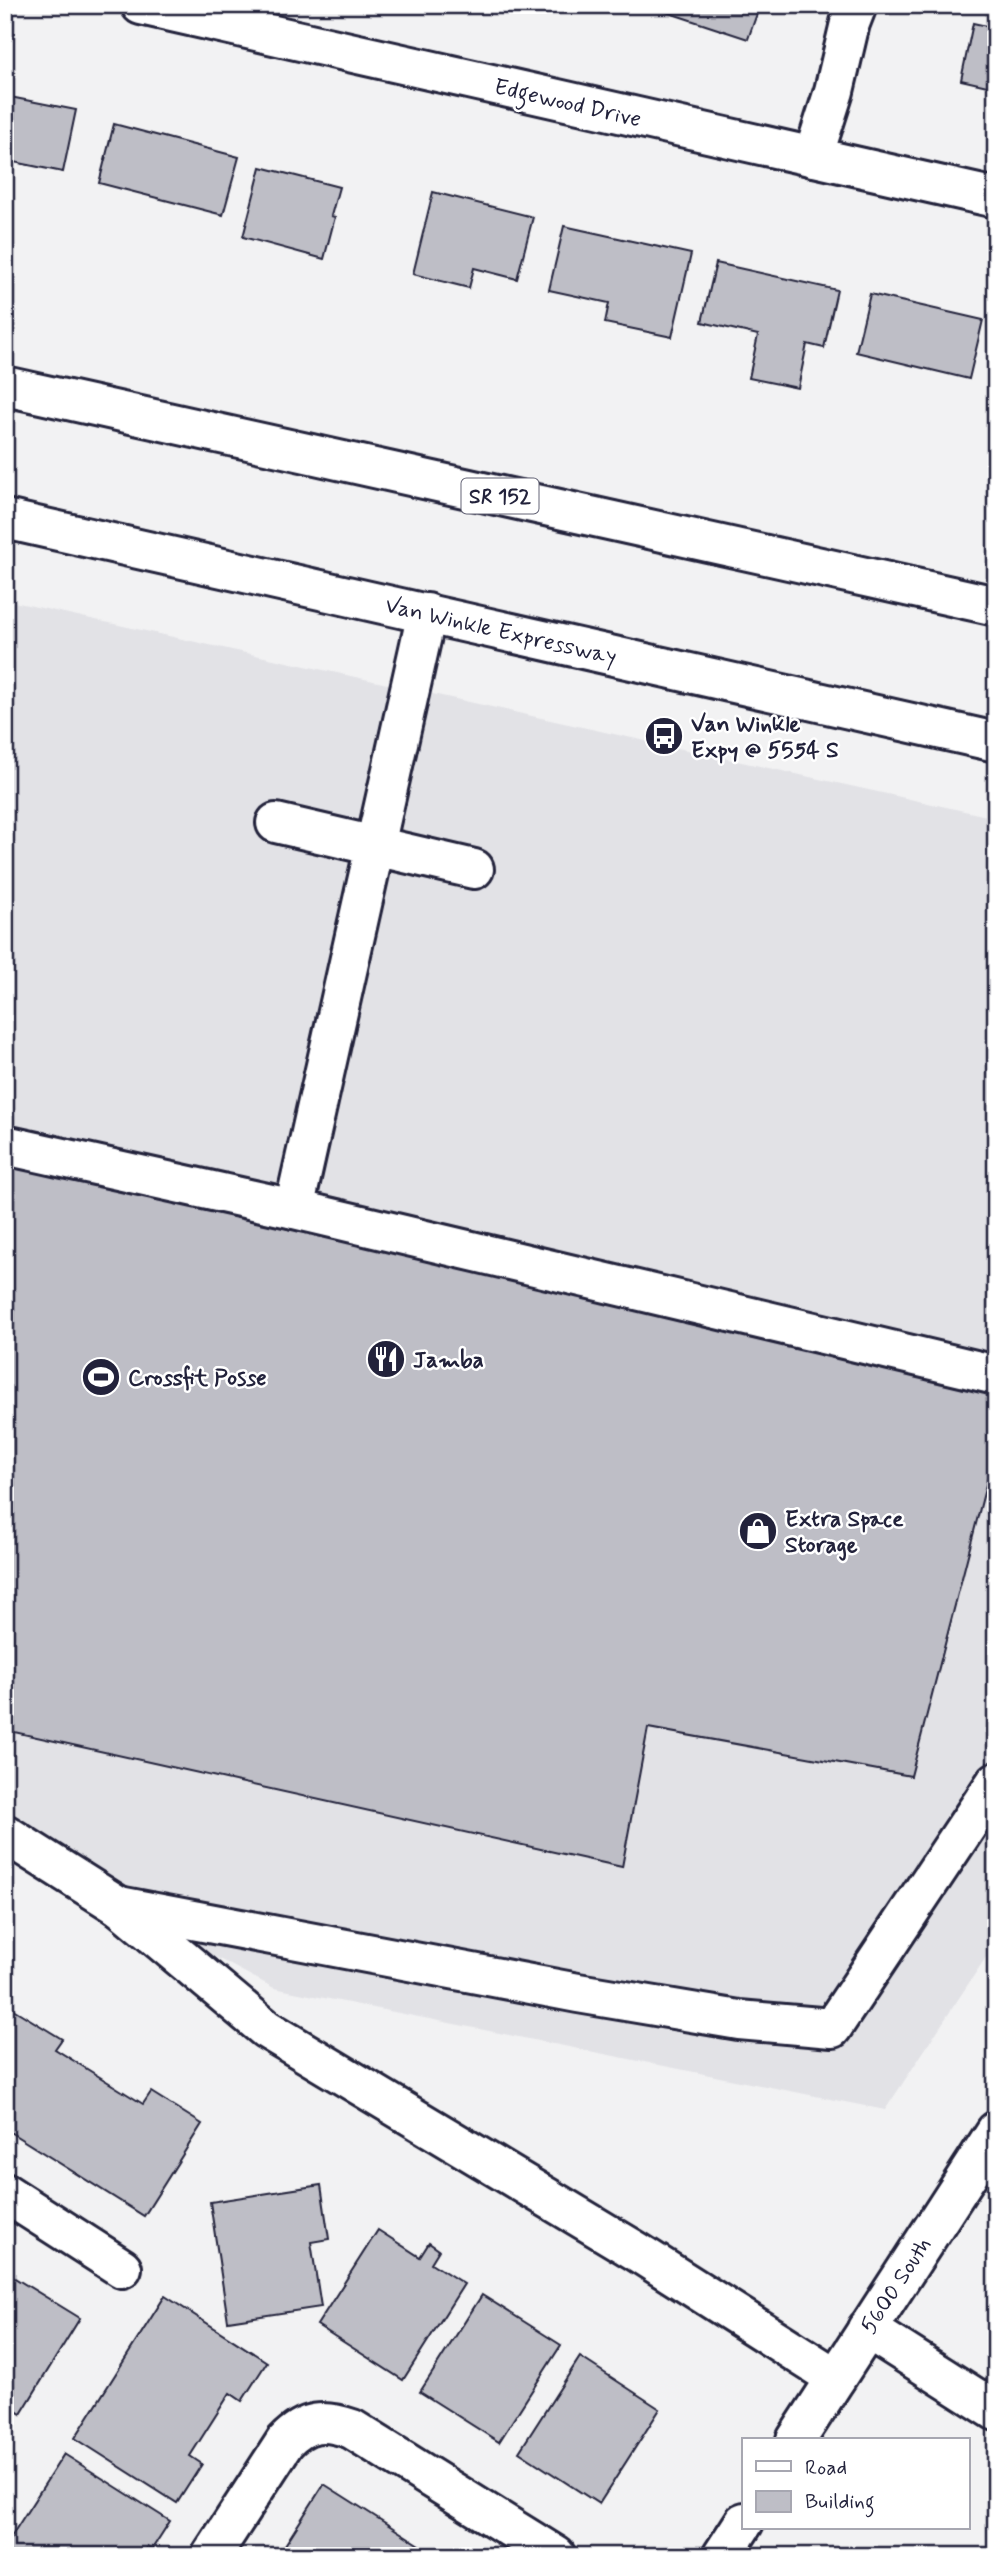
<svg xmlns="http://www.w3.org/2000/svg" width="1001" height="2561" viewBox="0 0 1001 2561" font-family="Mynerve,sans-serif">
  <style>
    .built { fill: #e2e2e6 }
    .building { fill: #bebec6; stroke: #22223b; stroke-width: 2 }
    .lines { fill: none; stroke-linecap: round; stroke-linejoin: round }
    .minor-casing { stroke: #22223b; stroke-width: 44 }
    .major-casing { stroke: #22223b; stroke-width: 44 }
    .minor { stroke: #fff; stroke-width: 38 }
    .major { stroke: #fff; stroke-width: 38 }
    .labels { text-anchor: middle; stroke-width: 5; stroke-linejoin: round; paint-order: stroke }
    .shield { fill: #fff; stroke: #646476; stroke-width: 2 }
    .shield-label { font-size: 21px; font-weight: bold; fill: #22223b }
    .street-label { font-size: 23px; fill: #22223b; stroke: #fff }
    .poi-label { font-size: 23px; font-weight: bold; fill: #22223b; stroke: #fff; text-anchor: start }
  </style>
  <rect width="100%" height="100%" fill="#f2f2f3"/>
  <filter id="ink" filterUnits="userSpaceOnUse"><feTurbulence type="fractalNoise" baseFrequency=".0143" numOctaves="2"/><feDisplacementMap in="SourceGraphic" scale="14" xChannelSelector="R" yChannelSelector="G"/><feConvolveMatrix kernelMatrix="1 2 1 2 8 2 1 2 1" color-interpolation-filters="sRGB"/></filter>
  <g filter="url(#ink)">
    <!-- built -->
    <polygon class="built" points="5,600 996,818 996,1942 885,2110 274,1988 5,1845"/>
    <!-- building -->
    <g class="building">
      <polygon points="645,5 760,5 748,39"/>
      <polygon points="973,23 996,28 996,88 961,80"/>
      <polygon points="5,96 76,110 63,172 9,161 5,178"/>
      <polygon points="114,124 239,157 223,215 99,183"/>
      <polygon points="261,167 339,187 331,216 335,217 324,259 243,237"/>
      <polygon points="433,192 533,217 517,279 474,268 469,288 413,274"/>
      <polygon points="564,226 691,254 672,337 605,323 609,303 549,290"/>
      <polygon points="716,263 837,290 824,348 807,344 798,388 749,378 758,335 702,322"/>
      <polygon points="870,294 983,320 969,379 856,352"/>
      <polygon points="5,1162 996,1380 996,1446 911,1776 648,1728 622,1867 5,1730"/>
      <polygon points="13,2009 62,2039 55,2049 143,2104 151,2092 202,2124 144,2216 5,2129 5,2021"/>
      <polygon points="321,2185 329,2239 311,2242 321,2307 228,2321 210,2202"/>
      <polygon points="378,2230 420,2257 429,2243 439,2250 431,2263 464,2284 403,2380 317,2325"/>
      <polygon points="5,2272 80,2318 21,2414 5,2404"/>
      <polygon points="482,2295 561,2345 499,2442 420,2392"/>
      <polygon points="165,2296 267,2362 242,2401 230,2393 190,2456 202,2464 177,2503 75,2438"/>
      <polygon points="580,2357 660,2409 599,2504 519,2452"/>
      <polygon points="64,2454 170,2521 152,2549 147,2546 141,2556 132,2553 130,2556 5,2556 5,2546"/>
      <polygon points="324,2484 420,2545 413,2556 278,2556"/>
    </g>
    <g class="lines">
      <!-- minor casing -->
      <g class="minor-casing">
        <g id="minor">
          <polyline points="141,5 996,198"/>
          <polyline points="813,157 834,91 850,23 857,5"/>
          <polyline points="276,823 474,869"/>
          <polyline points="5,1145 294,1209 996,1375"/>
          <polyline points="294,1209 427,613"/>
          <polyline points="5,1834 119,1906 266,2029 636,2251 836,2378"/>
          <polyline points="119,1906 578,1993 739,2020 832,2028 996,1782"/>
          <polyline points="5,2193 122,2268"/>
          <polyline points="867,2329 996,2411"/>
          <path d="M211 2556 285 2442C306 2420 324 2419 352 2429L556 2556"/>
        </g>
      </g>
      <!-- major casing -->
      <g class="major-casing">
        <g id="major">
          <polyline points="5,386 996,606"/>
          <polyline points="5,519 996,742"/>
          <polyline points="796,2440 996,2131"/>
          <polyline points="722,2556 744,2522"/>
        </g>
      </g>
      <!-- minor -->
      <use href="#minor" class="minor"/>
      <!-- major -->
      <use href="#major" class="major"/>
    </g>
  </g>
  <!-- icons -->
  <defs>
    <g id="bus-disc" transform="scale(2.0125)"><circle r="9.5" fill="#22223b" stroke="#fff"/><path d="M-5-6H5V4H4V6H2V4H-2V6H-4V4H-5ZM-3.5-4V0h7V-4ZM-3.5 1.2v1.5H-2V1.2ZM2 1.2v1.5H3.5V1.2Z" fill="#fff"/></g>
    <g id="restaurant-disc" transform="scale(2.0125)"><circle r="9.5" fill="#22223b" stroke="#fff"/><path d="M-5-6h1v4h1v-4h1v4h1v-4h1v5L-1.5 .5V6h-2V.5L-5-1ZM5-6V6H3V1.5H1.5Q1.5-4 5-6Z" fill="#fff"/></g>
    <g id="stadium-disc" transform="scale(2.0125)"><circle r="9.5" fill="#22223b" stroke="#fff"/><path d="M0-5a6.5 5 0 1 0 0 10a6.5 5 0 1 0 0-10ZM-3.5-1.8h7v3.6h-7Z" fill="#fff"/></g>
    <g id="shop-disc" transform="scale(2.0125)"><circle r="9.5" fill="#22223b" stroke="#fff"/><path d="M-5-2.5h2.3a2.7 3.5 0 0 1 5.4 0H5L5.5 6h-11ZM-1.5-2.5h3a1.5 2.3 0 0 0-3 0Z" fill="#fff"/></g>
  </defs>
  <g fill-rule="evenodd">
    <use href="#bus-disc" x="664" y="736"/>
    <use href="#restaurant-disc" x="386" y="1359"/>
    <use href="#stadium-disc" x="101" y="1377"/>
    <use href="#shop-disc" x="758" y="1531"/>
  </g>
  <g class="labels">
    <!-- shield labels -->
    <rect class="shield" x="461.5" y="478.5" width="77" height="35" rx="5"/>
    <g class="shield-label">
      <text x="500" y="503">SR 152</text>
    </g>
    <!-- street labels -->
    <g class="street-label">
      <text transform="translate(568 102) rotate(13)" y="8">Edgewood Drive</text>
      <text transform="translate(501 630) rotate(13)" y="8">Van Winkle Expressway</text>
      <text transform="translate(895 2285) rotate(-57)" y="8">5600 South</text>
    </g>
    <!-- poi labels -->
    <g class="poi-label">
      <text x="691" y="731">Van Winkle<tspan x="691" dy="26">Expy @ 5554 S</tspan></text>
      <text x="413" y="1367">Jamba</text>
      <text x="128" y="1385">Crossfit Posse</text>
      <text x="785" y="1526">Extra Space<tspan x="785" dy="26">Storage</tspan></text>
    </g>
  </g>
  <!-- margin -->
  <rect width="1001" height="2561" fill="none" stroke="#fff" stroke-width="28"/>
  <rect x="14" y="14" width="973" height="2533" fill="none" stroke="#22223b" stroke-width="2.5" filter="url(#ink)"/>
  <!-- legend -->
  <rect x="742" y="2438" width="228" height="91" fill="#ffffff" stroke="#a7a7b1" stroke-width="2"/>
  <rect x="756" y="2461" width="35" height="10" fill="#ffffff" stroke="#a7a7b1" stroke-width="2"/>
  <text x="805" y="2474" font-size="21" fill="#22223b">Road</text>
  <rect x="756" y="2491" width="35" height="21" fill="#bebec6" stroke="#a7a7b1" stroke-width="2"/>
  <text x="805" y="2508" font-size="21" fill="#22223b">Building</text>
</svg>
